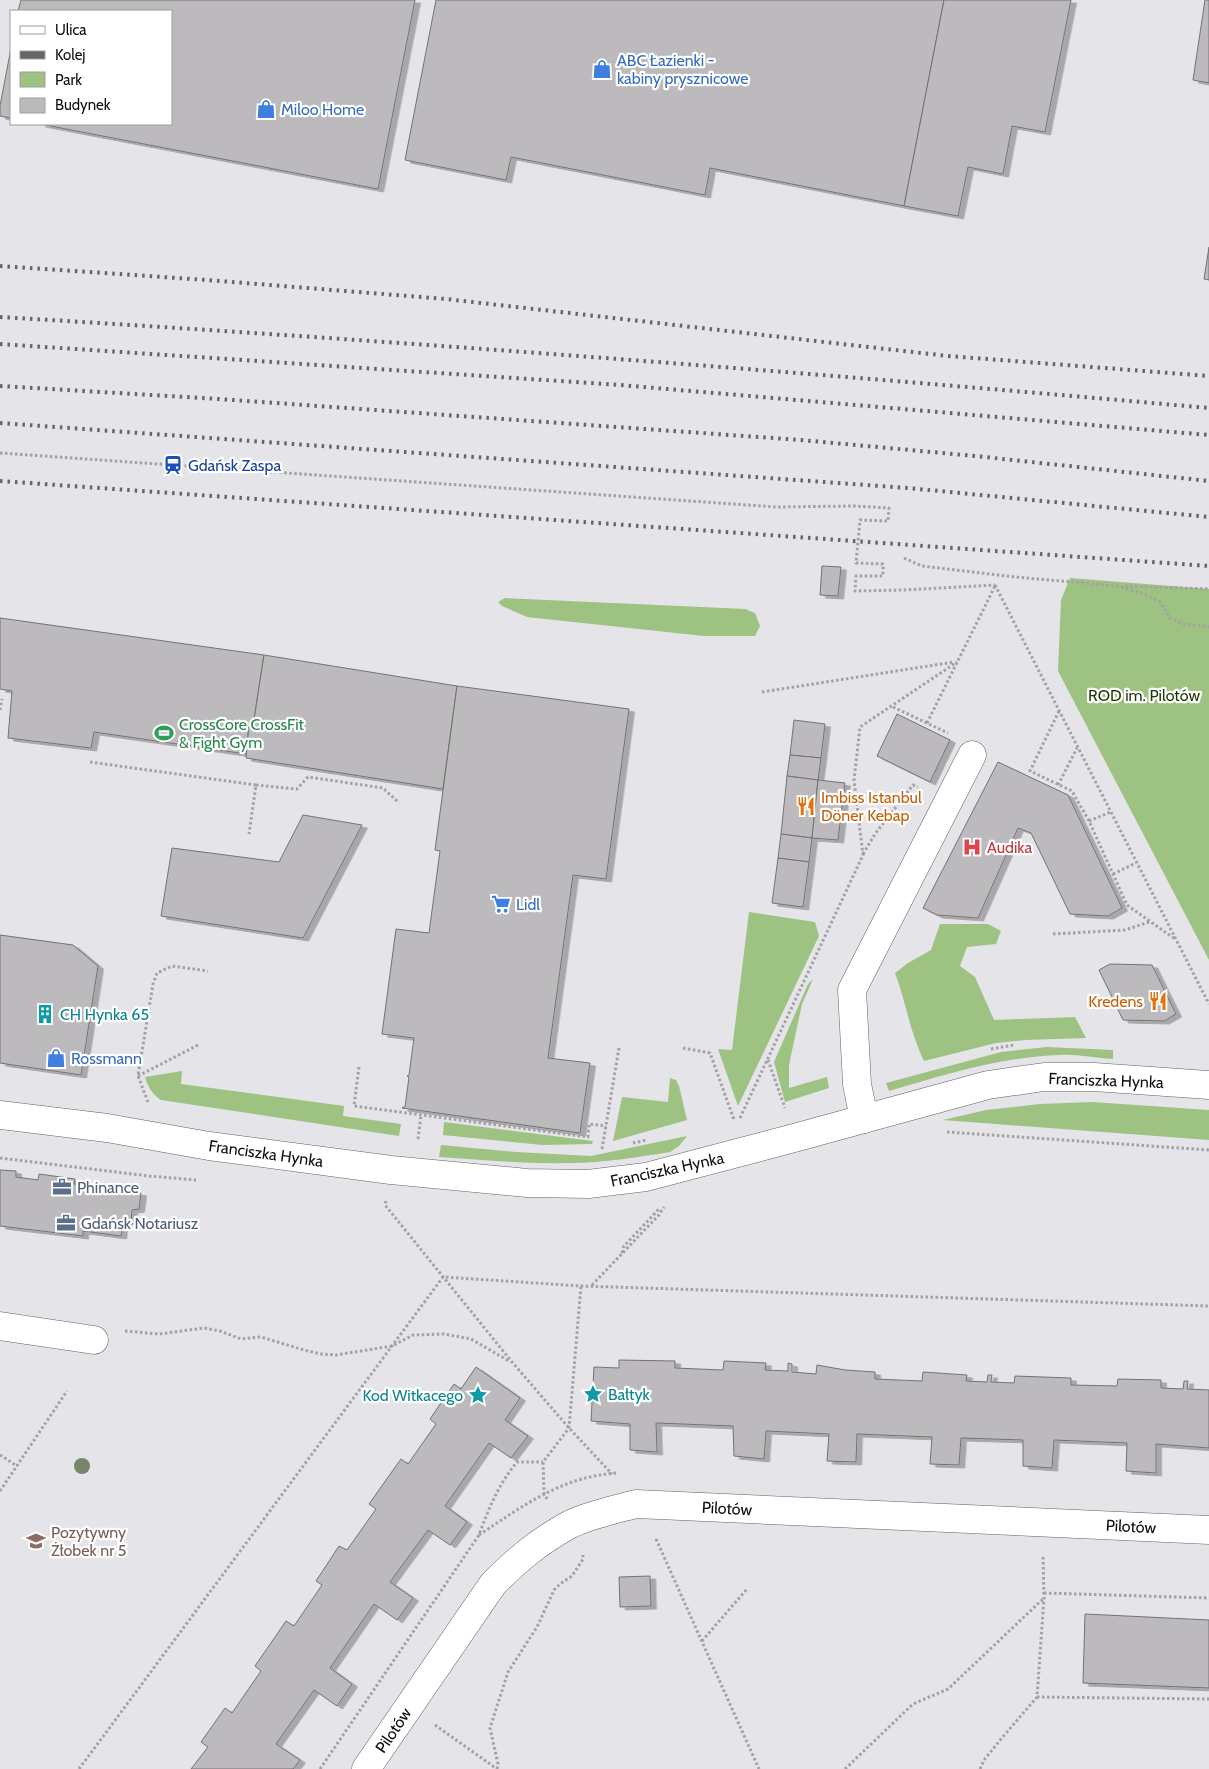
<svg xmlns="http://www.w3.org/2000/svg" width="1209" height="1769" viewBox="0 0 1209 1769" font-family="Cabin,sans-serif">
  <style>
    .green { fill: #9dc282 }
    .building { fill: #bcbabc; stroke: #747274; filter: url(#shadow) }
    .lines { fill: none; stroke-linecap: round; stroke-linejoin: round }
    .minor-casing { stroke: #616063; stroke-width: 29 }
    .path { stroke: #a2a1a4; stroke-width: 3; stroke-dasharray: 2.5 2.5; stroke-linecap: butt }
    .minor { stroke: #fff; stroke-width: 28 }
    .rail { stroke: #656466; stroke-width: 4; stroke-dasharray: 2.5 5; stroke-linecap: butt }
    .tree { fill: #778668 }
    .labels { text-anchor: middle; stroke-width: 4.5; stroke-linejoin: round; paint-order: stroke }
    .shop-label { font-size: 16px; fill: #366cbe; stroke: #fff; text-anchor: start }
    .transit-label { font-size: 16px; fill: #164399; stroke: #fff; text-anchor: start }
    .park-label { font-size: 16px; fill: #1d3900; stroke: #fff }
    .leisure-label { font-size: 16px; fill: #27864d; stroke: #fff; text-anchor: start }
    .food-label { font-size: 16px; fill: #c56008; stroke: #fff; text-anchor: start }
    .health-label { font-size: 16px; fill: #be3a42; stroke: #fff; text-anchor: start }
    .culture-label { font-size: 16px; fill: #0d838f; stroke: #fff; text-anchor: start }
    .street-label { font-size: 16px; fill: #0d0d0e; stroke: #fff }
    .service-label { font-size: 16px; fill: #4e5e75; stroke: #fff; text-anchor: start }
    .education-label { font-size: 16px; fill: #785e54; stroke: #fff; text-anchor: start }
  </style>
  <defs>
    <filter id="shadow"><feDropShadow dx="5.5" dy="3" stdDeviation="0" flood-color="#0004"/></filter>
  </defs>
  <rect width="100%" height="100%" fill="#e5e4e8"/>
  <!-- green -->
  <g class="green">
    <polygon points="1070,578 1209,589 1209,960 1058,671 1061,600"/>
    <polygon points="505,598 745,609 755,613 760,626 755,636 704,636 527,617 502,606 498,602"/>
    <polygon points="749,912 815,922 819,936 738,1106 718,1049 732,1050"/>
    <path d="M940 924H988L1001 931 996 944 967 947 960 966 975 977 994 1020 1075 1017 1086 1038 1025 1040 996 1043 924 1061C910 1033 906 1002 895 973L908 963 931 950Z"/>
    <polygon points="813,979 802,1004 789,1065 789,1088 827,1077 829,1088 785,1102 774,1062 808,984"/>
    <path d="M1047 1047 1113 1050V1059C1095 1058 1077 1054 1059 1055 1001 1057 944 1075 889 1091L886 1083 1001 1052Z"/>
    <path d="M182 1071 181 1084 344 1106 343 1116 401 1124 399 1136 161 1100C152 1094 148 1087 145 1077Z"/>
    <polygon points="670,1078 676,1080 679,1086 687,1120 613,1141 622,1097 668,1102"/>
    <polygon points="1092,1102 1209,1110 1209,1140 943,1120 986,1110 1040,1104"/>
    <polygon points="444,1122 593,1141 592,1144 542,1145 443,1135"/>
    <path d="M687 1136 679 1146 670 1152C637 1157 604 1163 570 1163 526 1164 483 1160 439 1157L441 1145 516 1152 591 1156Z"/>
  </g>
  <!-- building -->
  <g class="building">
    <polygon points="21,0 415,0 378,189 40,124 171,124 171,11 18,11"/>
    <polygon points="436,0 944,0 904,206 710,168 705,195 511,157 506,180 405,160"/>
    <polygon points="944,0 1071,0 1045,132 1012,126 1003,174 968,167 958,216 904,206"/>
    <polygon points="1205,0 1209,0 1209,83 1193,80"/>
    <polygon points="11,48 11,118 0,116 0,106"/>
    <polygon points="1209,247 1209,280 1204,279"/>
    <polygon points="822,566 841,567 838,596 820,595"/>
    <polygon points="0,618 264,655 253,726 249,725 246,754 94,732 91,748 8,738 12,691 0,689"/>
    <polygon points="264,655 457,686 443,789 246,758 249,725 253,726"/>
    <polygon points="457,686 629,709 606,879 573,875 548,1058 590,1063 580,1133 402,1108 403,1107 405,1107 409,1077 407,1076 409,1075 414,1038 382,1034 396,929 429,933 440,851 435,850"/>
    <polygon points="897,714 950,740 930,782 877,756"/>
    <polygon points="794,720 825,724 821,758 790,755"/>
    <polygon points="790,755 821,758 818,780 787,776"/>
    <polygon points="998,762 1068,795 1122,908 1108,916 1070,914 1031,833 1018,828 978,918 937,915 923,908"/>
    <polygon points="787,776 818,780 812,838 781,834"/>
    <polygon points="818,780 845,783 838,840 812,838"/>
    <polygon points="303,815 362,825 303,938 161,916 172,848 279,862"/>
    <polygon points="781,834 812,838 809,862 778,858"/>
    <polygon points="778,858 809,862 803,907 772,903"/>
    <polygon points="0,935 73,945 98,966 81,1075 0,1063"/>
    <polygon points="1110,964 1152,965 1176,1014 1164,1021 1123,1020 1099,970"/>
    <polygon points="0,1170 16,1171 16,1177 38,1180 39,1174 75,1179 74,1184 141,1193 139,1209 132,1210 131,1222 123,1221 121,1236 83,1231 83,1236 0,1226"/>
    <polygon points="619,1360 675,1361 675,1368 723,1370 724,1361 766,1363 765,1370 788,1371 788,1363 792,1364 792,1372 816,1374 817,1365 845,1370 875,1372 875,1379 922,1381 923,1372 967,1375 966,1381 987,1382 988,1375 992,1375 991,1382 1014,1383 1015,1376 1071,1378 1071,1385 1117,1386 1118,1379 1161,1380 1161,1388 1183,1389 1184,1381 1188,1381 1187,1389 1209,1390 1209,1448 1156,1444 1156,1473 1126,1471 1127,1443 1054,1440 1052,1468 1023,1466 1023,1440 961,1438 959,1465 930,1464 932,1437 857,1434 856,1462 827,1461 829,1434 766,1431 764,1459 734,1456 733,1426 656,1423 657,1452 630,1450 630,1424 591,1421 594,1367 619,1368"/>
    <polygon points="476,1367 520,1398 505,1420 528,1436 511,1458 489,1443 445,1506 467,1522 450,1545 428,1530 390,1582 413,1598 397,1620 374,1604 330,1668 352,1684 337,1706 314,1690 276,1744 300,1760 293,1769 191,1769 208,1747 201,1742 225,1708 232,1713 261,1671 255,1666 286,1621 294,1626 322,1585 316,1581 339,1546 347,1550 376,1509 369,1504 401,1459 408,1464 436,1424 430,1419 454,1384 461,1389"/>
    <polygon points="650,1576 651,1606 620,1607 619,1577"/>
    <polygon points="1085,1614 1209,1620 1209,1688 1083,1683"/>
  </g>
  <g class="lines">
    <!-- minor casing -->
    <g class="minor-casing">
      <g id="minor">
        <polyline points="0,1115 107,1128 209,1146 391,1170 527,1183 588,1184 646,1177 794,1138 988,1085 1044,1077 1094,1077 1209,1085"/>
        <polyline points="864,1119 857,1084 852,990 972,755"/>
        <polyline points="0,1326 94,1340"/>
        <path d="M366 1769 493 1584C518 1559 538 1542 569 1525 585 1516 617 1509 636 1504L1209 1530"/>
      </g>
    </g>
    <!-- path -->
    <g class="path">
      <polyline points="0,453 776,507 854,506 889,508 888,521 860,520 856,563 883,564 883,576 856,576 855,591 904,590 995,585"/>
      <polyline points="904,558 922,566 1015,577 1118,586 1145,594 1160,602 1170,618 1184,624 1209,627"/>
      <polyline points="995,585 1209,1004"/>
      <polyline points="1125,586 1209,589"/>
      <polyline points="762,692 954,662"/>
      <polyline points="893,707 948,733"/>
      <polyline points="0,710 2,699"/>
      <polyline points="1059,711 1030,771 1072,791 1089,821 1127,905 1175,939"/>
      <polyline points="927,723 995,586"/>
      <polyline points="90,762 256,785 249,834"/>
      <polyline points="256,785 297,789 308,777 383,788 399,803"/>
      <polyline points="1058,785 1077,748"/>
      <polyline points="1089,821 1111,812"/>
      <polyline points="863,854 875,834 913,785 918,787"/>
      <polyline points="1113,874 1136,863"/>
      <polyline points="1053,934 1125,930 1149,922"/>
      <polyline points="683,1048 710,1053 734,1120"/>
      <polyline points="991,1049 1014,1045"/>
      <polyline points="768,1060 785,1108"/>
      <polyline points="359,1067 354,1106 588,1137 589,1124 606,1126"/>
      <polyline points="138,1076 198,1045"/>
      <polyline points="148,1102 138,1076 153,984 157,973 172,966 208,971"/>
      <polyline points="740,1118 863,855 854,780 860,727 957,662"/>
      <polyline points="947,1132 1209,1150"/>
      <polyline points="418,1139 421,1115"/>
      <polyline points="633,1143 647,1140"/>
      <polyline points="602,1149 619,1048"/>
      <polyline points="0,1158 149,1176 196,1180"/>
      <polyline points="386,1201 385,1205 512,1362 569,1428 612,1474"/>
      <polyline points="622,1253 624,1246 659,1209"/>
      <polyline points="592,1285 658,1216 664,1207"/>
      <polyline points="125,1331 159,1334 204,1328 220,1331 241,1339 261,1337 304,1350 321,1354 336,1355 392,1346 413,1335 444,1334 471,1339 509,1361"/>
      <polyline points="0,1455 17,1466"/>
      <polyline points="0,1491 67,1391"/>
      <polyline points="547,1499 544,1493 543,1462 569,1428 581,1286"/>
      <path d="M479 1535C523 1506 562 1476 618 1473"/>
      <polyline points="656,1539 759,1769"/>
      <polyline points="1044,1593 1209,1598"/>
      <polyline points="702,1641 747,1589"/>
      <polyline points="1037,1697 1209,1699"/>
      <polyline points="435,1725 497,1769"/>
      <polyline points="79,1769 443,1277 581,1286 1209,1306"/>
      <path d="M320 1769 479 1535C489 1508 498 1485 517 1462H543"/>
      <polyline points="497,1769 498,1764 490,1728 508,1672 537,1627 554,1590 560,1584 572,1576 583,1559 583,1555"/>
      <polyline points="845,1769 913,1704 948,1689 1044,1598"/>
      <polyline points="980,1769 984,1760 1001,1739 1037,1697 1044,1598 1043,1555"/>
    </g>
    <!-- minor -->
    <use href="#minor" class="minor"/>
    <!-- rail -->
    <g class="rail">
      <polyline points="0,266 207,280 446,299 948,356 1209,376"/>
      <path d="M0 317C404 341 806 372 1209 408"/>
      <polyline points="0,344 620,385 1209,435"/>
      <polyline points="0,386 219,399 801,440 975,456 1209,481"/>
      <polyline points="0,423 908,488 1209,517"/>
      <polyline points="0,481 1209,566"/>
    </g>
  </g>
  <!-- trees -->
  <circle class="tree" cx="82" cy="1466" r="8"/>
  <!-- icons -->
  <defs>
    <g id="shop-bare" transform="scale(1.5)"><path d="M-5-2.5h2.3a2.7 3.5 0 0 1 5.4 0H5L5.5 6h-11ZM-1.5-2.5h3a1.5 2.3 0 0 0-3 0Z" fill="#3f7fe0" stroke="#fff" stroke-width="2.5" paint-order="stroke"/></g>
    <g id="station-bare" transform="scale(1.5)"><path d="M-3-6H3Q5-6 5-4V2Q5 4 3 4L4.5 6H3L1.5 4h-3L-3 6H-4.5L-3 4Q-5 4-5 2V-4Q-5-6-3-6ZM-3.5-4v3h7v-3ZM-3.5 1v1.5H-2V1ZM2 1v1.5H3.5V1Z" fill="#1a4fb4" stroke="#fff" stroke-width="2.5" paint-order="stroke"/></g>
    <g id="stadium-bare" transform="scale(1.5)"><path d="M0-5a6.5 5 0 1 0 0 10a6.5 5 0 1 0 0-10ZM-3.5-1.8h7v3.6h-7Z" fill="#2e9e5b" stroke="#fff" stroke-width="2.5" paint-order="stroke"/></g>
    <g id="restaurant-bare" transform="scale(1.5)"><path d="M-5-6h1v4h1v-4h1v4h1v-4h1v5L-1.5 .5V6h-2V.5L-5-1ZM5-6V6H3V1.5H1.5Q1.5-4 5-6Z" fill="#e8710a" stroke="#fff" stroke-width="2.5" paint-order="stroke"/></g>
    <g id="hospital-bare" transform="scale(1.5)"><path d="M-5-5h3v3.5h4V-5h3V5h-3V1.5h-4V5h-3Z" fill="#e0444e" stroke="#fff" stroke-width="2.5" paint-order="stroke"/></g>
    <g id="supermarket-bare" transform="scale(1.5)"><path d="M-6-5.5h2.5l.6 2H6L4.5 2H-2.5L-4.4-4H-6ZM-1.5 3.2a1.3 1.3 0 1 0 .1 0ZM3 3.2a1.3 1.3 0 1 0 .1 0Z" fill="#3f7fe0" stroke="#fff" stroke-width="2.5" paint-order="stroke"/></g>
    <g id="building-bare" transform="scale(1.5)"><path d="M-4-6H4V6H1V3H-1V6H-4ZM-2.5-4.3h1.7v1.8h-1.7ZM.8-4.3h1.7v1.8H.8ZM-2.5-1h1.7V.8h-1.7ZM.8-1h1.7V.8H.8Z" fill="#0f9aa8" stroke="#fff" stroke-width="2.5" paint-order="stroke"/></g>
    <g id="office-bare" transform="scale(1.5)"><path d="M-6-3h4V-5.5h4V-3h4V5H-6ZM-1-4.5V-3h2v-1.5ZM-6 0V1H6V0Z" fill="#5c6f8a" stroke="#fff" stroke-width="2.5" paint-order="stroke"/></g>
    <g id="sight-bare" transform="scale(1.5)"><path d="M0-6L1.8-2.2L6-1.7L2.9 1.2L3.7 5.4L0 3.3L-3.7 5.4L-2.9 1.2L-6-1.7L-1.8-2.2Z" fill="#0f9aa8" stroke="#fff" stroke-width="2.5" paint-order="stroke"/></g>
    <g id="school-bare" transform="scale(1.5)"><path d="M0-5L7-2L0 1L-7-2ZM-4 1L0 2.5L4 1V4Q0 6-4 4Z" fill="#8d6e63" stroke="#fff" stroke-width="2.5" paint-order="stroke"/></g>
  </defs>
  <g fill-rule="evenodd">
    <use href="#shop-bare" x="602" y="69"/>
    <use href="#shop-bare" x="266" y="109"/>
    <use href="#station-bare" x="173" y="465"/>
    <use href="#stadium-bare" x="164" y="733"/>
    <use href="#restaurant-bare" x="806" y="806"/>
    <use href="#hospital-bare" x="972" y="847"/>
    <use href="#supermarket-bare" x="501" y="904"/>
    <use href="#restaurant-bare" x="1158" y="1001"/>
    <use href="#building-bare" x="45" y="1014"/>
    <use href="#shop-bare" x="56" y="1058"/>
    <use href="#office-bare" x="62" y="1187"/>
    <use href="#office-bare" x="66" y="1223"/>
    <use href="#sight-bare" x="593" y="1394"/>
    <use href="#sight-bare" x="478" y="1395"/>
    <use href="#school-bare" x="36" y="1541"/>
  </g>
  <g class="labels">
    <!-- shop labels -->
    <g class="shop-label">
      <text x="617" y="66">ABC Łazienki -<tspan x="617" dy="18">kabiny prysznicowe</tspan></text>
      <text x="281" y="115">Miloo Home</text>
      <text x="516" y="910">Lidl</text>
      <text x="71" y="1064">Rossmann</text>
    </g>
    <!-- transit labels -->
    <g class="transit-label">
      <text x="188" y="471">Gdańsk Zaspa</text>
    </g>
    <!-- park labels -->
    <g class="park-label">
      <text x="1144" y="701">ROD im. Pilotów</text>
    </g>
    <!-- leisure labels -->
    <g class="leisure-label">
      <text x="179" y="730">CrossCore CrossFit<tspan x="179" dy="18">&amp; Fight Gym</tspan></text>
    </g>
    <!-- food labels -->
    <g class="food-label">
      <text x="821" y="803">Imbiss Istanbul<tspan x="821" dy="18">Döner Kebap</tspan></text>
      <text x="1143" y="1007" text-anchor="end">Kredens</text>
    </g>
    <!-- health labels -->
    <g class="health-label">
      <text x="987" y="853">Audika</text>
    </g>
    <!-- culture labels -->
    <g class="culture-label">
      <text x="60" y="1020">CH Hynka 65</text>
      <text x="608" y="1400">Bałtyk</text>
      <text x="463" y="1401" text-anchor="end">Kod Witkacego</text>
    </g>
    <!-- street labels -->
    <g class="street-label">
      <text transform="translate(1106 1080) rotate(2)" y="6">Franciszka Hynka</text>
      <text transform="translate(266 1153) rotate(8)" y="6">Franciszka Hynka</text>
      <text transform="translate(667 1169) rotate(-12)" y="6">Franciszka Hynka</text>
      <text transform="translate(727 1508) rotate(3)" y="6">Pilotów</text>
      <text transform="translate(1131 1526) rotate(3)" y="6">Pilotów</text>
      <text transform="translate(393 1730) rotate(-56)" y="6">Pilotów</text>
    </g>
    <!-- service labels -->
    <g class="service-label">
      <text x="77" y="1193">Phinance</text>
      <text x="81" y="1229">Gdańsk Notariusz</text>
    </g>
    <!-- education labels -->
    <g class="education-label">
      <text x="51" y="1538">Pozytywny<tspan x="51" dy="18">Żłobek nr 5</tspan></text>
    </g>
  </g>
  <!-- legend -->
  <rect x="10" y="10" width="162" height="115" fill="#ffffff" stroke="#9e9e9f"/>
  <rect x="20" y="26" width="25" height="8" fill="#ffffff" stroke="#9e9e9f"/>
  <text x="55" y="35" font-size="15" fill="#0d0d0e">Ulica</text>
  <rect x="20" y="51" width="25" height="8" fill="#656466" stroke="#9e9e9f"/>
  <text x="55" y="60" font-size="15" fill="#0d0d0e">Kolej</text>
  <rect x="20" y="72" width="25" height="15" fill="#9dc282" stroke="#9e9e9f"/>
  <text x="55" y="85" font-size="15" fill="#0d0d0e">Park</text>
  <rect x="20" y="98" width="25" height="15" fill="#bcbabc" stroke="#9e9e9f"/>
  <text x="55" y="110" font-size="15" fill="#0d0d0e">Budynek</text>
</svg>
